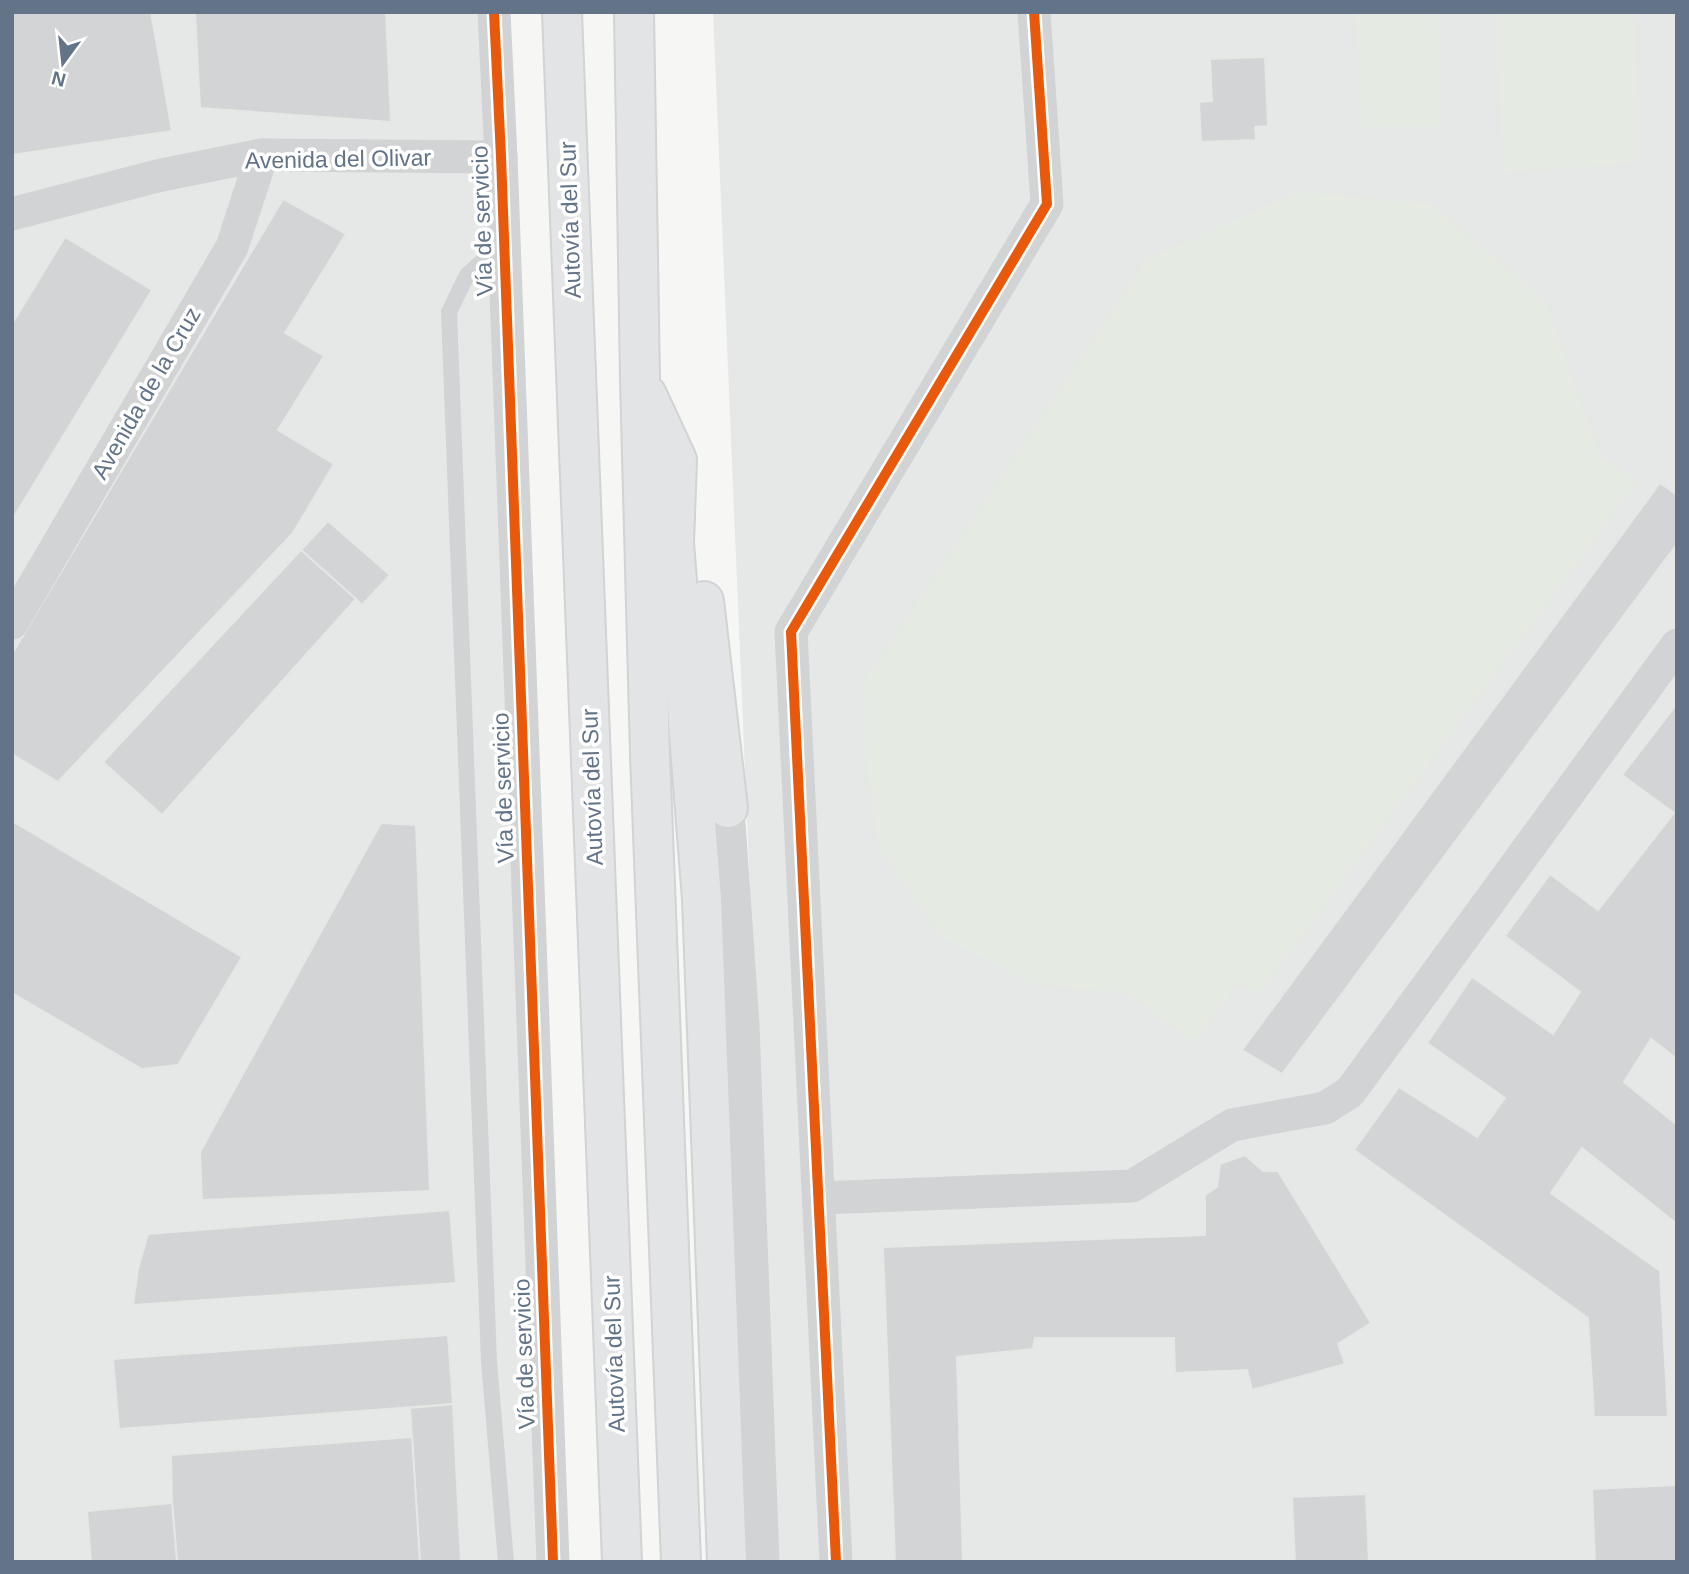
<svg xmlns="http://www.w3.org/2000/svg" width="1689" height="1574" viewBox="0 0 1689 1574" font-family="Arial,sans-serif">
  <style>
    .built { fill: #e6e8e7 }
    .green { fill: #e5eae3 }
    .building { fill: #d2d4d5; stroke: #e6e6e5; stroke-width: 2 }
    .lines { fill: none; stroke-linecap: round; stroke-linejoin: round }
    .motorway-casing { stroke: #d1d3d4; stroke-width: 42 }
    .service { stroke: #d2d3d4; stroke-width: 16 }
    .minor { stroke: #d2d3d4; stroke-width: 33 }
    .motorway { stroke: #e3e4e5; stroke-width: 38 }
    .cycleway-casing { stroke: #fff; stroke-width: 15 }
    .cycleway { stroke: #e8590c; stroke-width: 10 }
    .labels { text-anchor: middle; stroke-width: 7; stroke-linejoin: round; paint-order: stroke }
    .street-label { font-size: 23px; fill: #637388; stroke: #fff }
  </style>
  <rect width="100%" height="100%" fill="#f6f7f5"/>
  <!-- built -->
  <g class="built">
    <polygon points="12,12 496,12 553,1562 12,1562"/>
    <polygon points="713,12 1677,12 1677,1562 777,1562 761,1151"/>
  </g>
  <!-- green -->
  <g class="green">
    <polygon points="1355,12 1438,12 1441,126 1362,127"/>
    <polygon points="1496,12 1634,12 1640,162 1503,173"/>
    <polygon points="1297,192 1430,204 1545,300 1599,454 1637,482 1259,994 1238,983 1194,1042 1124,992 1033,985 942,937 879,849 867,771 864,682 1147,259"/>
  </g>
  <!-- building -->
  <g class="building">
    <polygon points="12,12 151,12 172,131 12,155"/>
    <polygon points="195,12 386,12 391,122 200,108"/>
    <polygon points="1265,57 1268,126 1255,127 1256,140 1201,142 1199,102 1212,101 1210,59"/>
    <polygon points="283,199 346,234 285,333 324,356 278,430 334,464 293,533 58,782 12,754 12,654"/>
    <polygon points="65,237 152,290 12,520 12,324"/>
    <polygon points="1660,483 1677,495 1677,544 1282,1074 1242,1050"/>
    <polygon points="328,521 390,575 362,605 301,550"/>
    <polygon points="301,550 356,599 162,815 103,762"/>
    <polygon points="1677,704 1677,1059 1651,1039 1624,1082 1677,1125 1677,1224 1582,1148 1551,1193 1660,1271 1668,1417 1594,1417 1588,1318 1354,1150 1399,1087 1477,1137 1505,1098 1427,1043 1472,977 1553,1034 1580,992 1505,936 1550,874 1598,910 1674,813 1622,775"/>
    <polygon points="12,821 242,957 178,1065 142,1069 12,993"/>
    <polygon points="381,823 416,825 430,1191 202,1200 200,1152"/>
    <polygon points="1245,1155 1263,1171 1278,1171 1371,1323 1338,1344 1345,1364 1252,1390 1247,1370 1175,1373 1174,1338 1035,1338 1033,1349 957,1357 963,1562 895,1562 883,1247 1205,1235 1205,1195 1217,1187 1220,1164"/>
    <polygon points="450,1210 456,1283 133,1305 138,1269 148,1234"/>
    <polygon points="448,1335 453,1404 119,1429 113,1359"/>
    <polygon points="453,1404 461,1562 420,1562 410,1408"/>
    <polygon points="412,1437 420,1562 177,1562 172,1503 171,1455"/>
    <polygon points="1677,1485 1677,1562 1595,1562 1592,1489"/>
    <polygon points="1366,1494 1369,1562 1295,1562 1292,1497"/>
    <polygon points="172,1503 177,1562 91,1562 87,1511"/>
  </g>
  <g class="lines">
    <!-- motorway casing -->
    <g class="motorway-casing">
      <g id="motorway">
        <polyline points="562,12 622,1562"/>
        <polyline points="634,12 640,380 650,755 681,1562"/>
        <polyline points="647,395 677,460 674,543 702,899 727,1562"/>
        <polyline points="704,601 728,808"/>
      </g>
    </g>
    <!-- service -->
    <polyline class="service" points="502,244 467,275 449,312 489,1362 506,1562"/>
    <!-- minor -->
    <g class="minor">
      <polyline points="494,12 501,157 553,1562"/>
      <polyline points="12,214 157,176 262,155 501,157"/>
      <polyline points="12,623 232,247 262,155"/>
      <polyline points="728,808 743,1025 763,1562"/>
      <polyline points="820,1198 1132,1186 1232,1125 1325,1108 1350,1092 1677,645"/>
      <polyline points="836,1562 791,632 1047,204 1034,12"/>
    </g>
    <!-- motorway -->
    <use href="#motorway" class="motorway"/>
    <!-- cycleway casing -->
    <g class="cycleway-casing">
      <g id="cycleway">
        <polyline points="494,12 501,157 553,1562"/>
        <polyline points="836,1562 791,632 1047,204 1034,12"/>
      </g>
    </g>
    <!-- cycleway -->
    <use href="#cycleway" class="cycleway"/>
  </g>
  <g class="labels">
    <!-- street labels -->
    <g class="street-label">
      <text transform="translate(338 159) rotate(-1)" y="8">Avenida del Olivar</text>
      <text transform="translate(570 220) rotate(-92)" y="8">Autovía del Sur</text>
      <text transform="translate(482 221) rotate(-92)" y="8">Vía de servicio</text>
      <text transform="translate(146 393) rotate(-60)" y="8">Avenida de la Cruz</text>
      <text transform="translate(592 787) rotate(-92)" y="8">Autovía del Sur</text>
      <text transform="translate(503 788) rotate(-92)" y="8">Vía de servicio</text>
      <text transform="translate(524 1354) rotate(-92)" y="8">Vía de servicio</text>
      <text transform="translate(614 1354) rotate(-92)" y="8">Autovía del Sur</text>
    </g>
  </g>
  <!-- border -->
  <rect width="1689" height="1574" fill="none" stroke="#637388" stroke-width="28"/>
  <!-- north arrow -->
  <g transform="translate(63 63) rotate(195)" stroke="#ffffff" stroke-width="5" paint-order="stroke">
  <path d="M0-5L12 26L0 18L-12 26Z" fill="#637388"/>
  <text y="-10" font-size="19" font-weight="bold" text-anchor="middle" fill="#637388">N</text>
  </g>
</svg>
